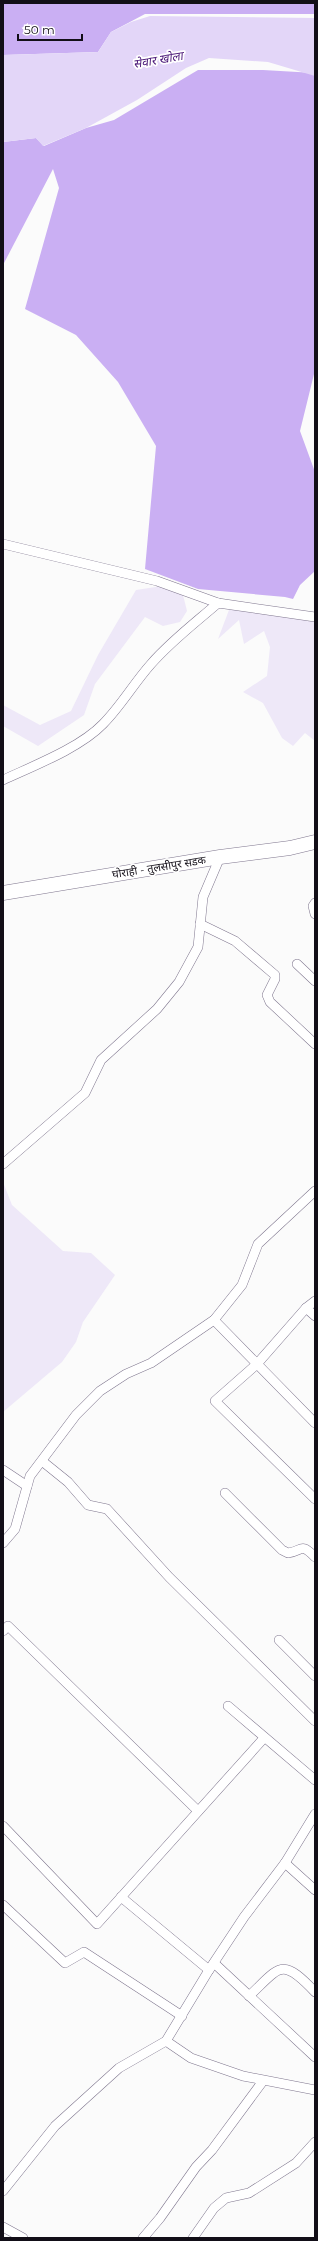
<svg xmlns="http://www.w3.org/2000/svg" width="318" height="2241" viewBox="0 0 318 2241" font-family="Montserrat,'Noto Sans Devanagari',sans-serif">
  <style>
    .green { fill: #eee8f8 }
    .forest { fill: #caaff3 }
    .water { fill: #e3d6f8 }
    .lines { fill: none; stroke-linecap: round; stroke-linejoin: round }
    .street-casing { stroke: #7f768e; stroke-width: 10 }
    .primary-casing { stroke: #7f768e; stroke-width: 15 }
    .street { stroke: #fff; stroke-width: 9 }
    .primary { stroke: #fff; stroke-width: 14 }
    .labels { text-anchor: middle; stroke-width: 3.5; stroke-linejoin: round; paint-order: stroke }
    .street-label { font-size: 11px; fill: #120e17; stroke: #fff }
    .water-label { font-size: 12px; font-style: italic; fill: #481576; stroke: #fff }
  </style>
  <rect width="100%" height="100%" fill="#fbfbfb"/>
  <!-- green -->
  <g class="green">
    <polygon points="162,586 183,595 187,611 180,622 163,626 145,617 95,684 84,715 38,746 3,726 3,705 40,725 71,711 98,655 136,590"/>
    <polygon points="232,602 315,619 315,741 305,733 293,746 282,738 263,703 243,692 267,676 270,647 264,631 244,644 239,620 218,639"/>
    <polygon points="3,1182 12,1205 63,1251 91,1253 115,1275 83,1322 76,1342 62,1362 3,1412"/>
  </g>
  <!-- forest -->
  <g class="forest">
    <polygon points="3,3 315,3 315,14 145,14 111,32 98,52 3,55"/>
    <polygon points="198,70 263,70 315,73 315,370 300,431 315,472 315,571 300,585 293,599 285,597 198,589 145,569 156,446 118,382 76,335 25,309 59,188 53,169 3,265 3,142 36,138 44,146 86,128 114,120"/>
  </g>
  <!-- water -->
  <polygon class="water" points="150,16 315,18 315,76 268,62 209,58 186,68 137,100 86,128 43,146 36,138 3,142 3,55 98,52 111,32 131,22"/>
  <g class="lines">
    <!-- street casing -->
    <g class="street-casing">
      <g id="street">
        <polyline points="3,544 157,581 218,603"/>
        <path d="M3 780C33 766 80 748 103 724 121 706 134 683 151 664 171 641 195 623 218 603L315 617"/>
        <polyline points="315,903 313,906 315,914"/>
        <polyline points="200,924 235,941 275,975 275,979 267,995 270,1002 315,1044"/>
        <polyline points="297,964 315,981"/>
        <polyline points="3,1164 85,1093 101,1060 157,1009 179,982 198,947 203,897 220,857"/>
        <polyline points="315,1301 306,1308 257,1364 215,1401 315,1499"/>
        <polyline points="306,1308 315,1316"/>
        <polyline points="214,1320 315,1423"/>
        <polyline points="42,1461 68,1482 88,1505 107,1509 169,1577 315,1721"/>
        <polyline points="3,1470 27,1486"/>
        <path d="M225 1493 282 1550 288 1553C303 1551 300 1542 315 1557"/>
        <polyline points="3,1543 15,1529 30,1476 76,1415 100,1391 126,1374 151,1363 214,1320 242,1285 258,1244 315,1191"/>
        <polyline points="3,1631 8,1626 198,1811"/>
        <polyline points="279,1640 315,1676"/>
        <polyline points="228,1706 315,1780"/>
        <polyline points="3,1826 97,1924 264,1738"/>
        <polyline points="285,1863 315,1890"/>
        <polyline points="121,1897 209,1970"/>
        <polyline points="3,1905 65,1963 84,1952 182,2016"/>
        <polyline points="214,1963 315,2057"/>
        <path d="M249 1996C280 1967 281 1956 315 1992"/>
        <polyline points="166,2041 191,2058 243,2076 315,2090"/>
        <polyline points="3,2191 55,2126 119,2068 166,2041 209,1970 244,1917 285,1863 315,1814"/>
        <polyline points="3,2227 23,2238"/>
        <polyline points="143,2238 160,2218 196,2167 212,2150 263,2081"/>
        <polyline points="193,2238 214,2208 226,2198 249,2193 296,2163 315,2142"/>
      </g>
    </g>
    <!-- primary casing -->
    <g class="primary-casing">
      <polyline id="primary" points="3,893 220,857 290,848 315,842"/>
    </g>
    <!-- street -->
    <use href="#street" class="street"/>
    <!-- primary -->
    <use href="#primary" class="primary"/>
  </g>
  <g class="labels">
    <!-- street labels -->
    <g class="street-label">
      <text transform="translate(159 867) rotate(-9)" y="4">घोराही - तुलसीपुर सडक</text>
    </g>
    <!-- water labels -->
    <g class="water-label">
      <text transform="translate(158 60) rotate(-10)" y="4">सेवार खोला</text>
    </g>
  </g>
  <!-- border -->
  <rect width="318" height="2241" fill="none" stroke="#120e17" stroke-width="8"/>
  <!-- scale -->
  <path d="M18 34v6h64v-6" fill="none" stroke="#120e17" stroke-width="2"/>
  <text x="24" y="34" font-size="12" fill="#120e17" stroke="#ffffff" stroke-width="3" paint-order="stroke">50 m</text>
</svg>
